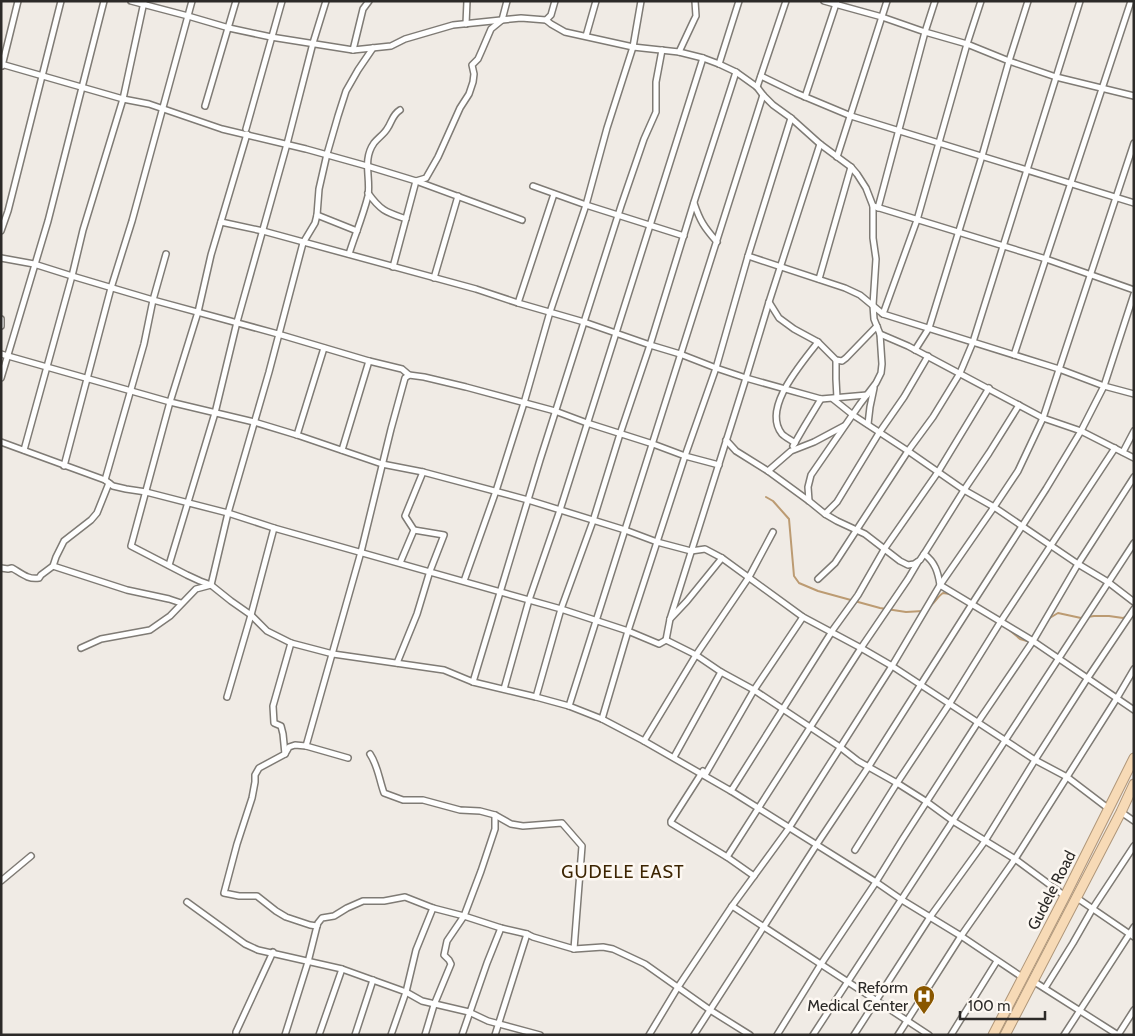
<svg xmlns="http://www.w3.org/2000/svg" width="1135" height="1036" viewBox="0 0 1135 1036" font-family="Cabin,sans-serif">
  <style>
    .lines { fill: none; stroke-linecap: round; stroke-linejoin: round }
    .stream { stroke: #bc9b72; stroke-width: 2 }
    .minor-casing { stroke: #7f7b75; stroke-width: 8 }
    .trunk-casing { stroke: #af9679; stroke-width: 11 }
    .minor { stroke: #fff; stroke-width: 5 }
    .trunk { stroke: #f7dab6; stroke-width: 9 }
    .labels { text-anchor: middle; stroke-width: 5; stroke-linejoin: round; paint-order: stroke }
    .street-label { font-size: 16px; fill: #2c2a28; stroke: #fdf8f2 }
    .poi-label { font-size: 16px; fill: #2c2a28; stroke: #fdf8f2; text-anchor: end }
    .neighbourhood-label { font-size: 18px; letter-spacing: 1px; fill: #3c2401; stroke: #fdf8f2 }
  </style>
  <rect width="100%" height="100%" fill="#f0ebe5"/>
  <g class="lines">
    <!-- stream -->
    <g class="stream">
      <polyline points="766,497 773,501 789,519 794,576 799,583 818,591 880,608 906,612 923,611"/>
      <path d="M929 607C935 603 938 596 943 593L950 594"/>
      <polyline points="1048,619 1058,613 1081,618 1094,616 1109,616 1123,618 1128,615"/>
      <polyline points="1007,628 1020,639 1027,641 1028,640"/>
    </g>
    <!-- minor casing -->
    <g class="minor-casing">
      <g id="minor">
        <polyline points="131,1 188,16 229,28 271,37 353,50 391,46 405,39 453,25 521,18 546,20 551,24 565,32 633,47 679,52 703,58 719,64 736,72 757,87 763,95 773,105 791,118 820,144 851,167 857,174 866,188 873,206 873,238 876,259 873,305 874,319 880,334 882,364 881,373 876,383 860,404 811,475 808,487 809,501"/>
        <polyline points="824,1 882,17 925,32 967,44 1009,61 1056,77 1134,96"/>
        <polyline points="546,20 551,15 555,1"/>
        <polyline points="466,24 467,1"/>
        <polyline points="586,36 596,1"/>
        <polyline points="353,50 363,9 369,1"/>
        <polyline points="679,52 694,20 696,16 695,1"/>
        <polyline points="1,64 123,99 149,104 222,129 306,149 367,166 416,181 522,220"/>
        <polyline points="719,64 739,1"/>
        <polyline points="2,66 18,1"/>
        <polyline points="761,76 796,93 851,116 1134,203"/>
        <polyline points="757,87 786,1"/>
        <polyline points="805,97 837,1"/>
        <polyline points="205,106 236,1"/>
        <polyline points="246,129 282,1"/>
        <polyline points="247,134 211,255 198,312 170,402 131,546 187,575 200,581 211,585 231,601 251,615 267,631 291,643 333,654 444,670 473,682 536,697 569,706 602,719 644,741 731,791 831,633"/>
        <polyline points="837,157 887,1"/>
        <polyline points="533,186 586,205 684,236"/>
        <path d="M368 193C381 211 386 212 406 219"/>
        <path d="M694 203C700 221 704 227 717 242"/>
        <polyline points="873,206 1046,259 1134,290"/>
        <polyline points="878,208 925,32 935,1"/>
        <polyline points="317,215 357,231"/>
        <polyline points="221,222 263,231 476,289 518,303 584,322 650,345 680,354 716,368 746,378 821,399 867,395"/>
        <polyline points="1,231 8,211 61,1"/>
        <path d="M349 254C355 235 363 216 368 196 371 178 362 160 374 143 378 138 384 134 387 129 392 122 392 115 400 110"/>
        <polyline points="748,256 845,288 860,295 883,314 1059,369 1104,386 1134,394"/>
        <polyline points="1,258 34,264 72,276 153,300 278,334 369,361 402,369 409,375"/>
        <polyline points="393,267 416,181 426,178 438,157 460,108 469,94 473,82 474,74 472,65 478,59 482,50 491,29 502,20 507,1"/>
        <polyline points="434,278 458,196"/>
        <polyline points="819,279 851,167"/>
        <polyline points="769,302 779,318 794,329 818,342 836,360 842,361 846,358 877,326"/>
        <polyline points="518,303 554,194"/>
        <polyline points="883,314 917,220 967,44 981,1"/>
        <polyline points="1,319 1,326"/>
        <polyline points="880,334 908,346 1043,418 1081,431 1134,458"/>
        <polyline points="915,350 929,328 982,156 1009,61 1028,1"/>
        <polyline points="1,354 170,402 254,422 297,435 382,464 423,472 528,500 625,530 657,542 691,551 705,549 722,558 803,617 861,648 892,666 1035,760 1067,777 1109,809"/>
        <polyline points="1014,355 1131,1"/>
        <polyline points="836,360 836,379 837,398"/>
        <polyline points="1,378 48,221 104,1"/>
        <polyline points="833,399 853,415 908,451 964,490 994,507 1078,564 1108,582 1134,602"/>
        <polyline points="868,424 870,407 874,388"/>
        <polyline points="297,435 324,348"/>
        <polyline points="726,440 736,451 768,471 809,501 825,514 837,521 865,534 900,561 908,565 914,564 920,560 924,554 964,490 989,453 1019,405"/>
        <polyline points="1,442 105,480 113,486 126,489 146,492 228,513 274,528 561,609 593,521 620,434 650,345 694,202 736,72"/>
        <path d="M795 443C791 440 785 437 782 434 761 408 803 362 818 342"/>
        <polyline points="793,446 804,427 821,399"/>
        <polyline points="24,450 72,276 83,230 123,99 144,2"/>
        <polyline points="342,450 369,361"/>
        <polyline points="1123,452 1134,431"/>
        <polyline points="64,466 111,288 132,221 192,1"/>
        <polyline points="768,471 791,451 814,442 844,426"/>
        <polyline points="105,480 144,344 153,300 166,254"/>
        <polyline points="825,514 837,502 879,433 904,397 928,356"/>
        <path d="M924 554C935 562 938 572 940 585L1033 641 1134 710"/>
        <polyline points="400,563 414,530 405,516 423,472"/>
        <polyline points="169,565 215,413 237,322 287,144 313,43 326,1"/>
        <polyline points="53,566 127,590 169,599 181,603"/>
        <path d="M1 568 8 569 12 568C21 573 28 580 39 578L41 575 53 566 56 557 64 541 91 520 97 513 109 483"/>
        <polyline points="818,579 835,563 908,451 933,417 960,373 973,342 1080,1"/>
        <polyline points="464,581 496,491 524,403 550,312 586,205 607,128 633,47 641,1"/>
        <polyline points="670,619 746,378 769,302 820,144"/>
        <polyline points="832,631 858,595 885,548 938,472 989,388"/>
        <polyline points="666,640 670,619 687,601 722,558"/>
        <polyline points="81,648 101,639 150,630 170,616 196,589 211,585 228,513 269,372 303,243 315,223 317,215 319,189 327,154 338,116 346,91 358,70 373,48"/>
        <polyline points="397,663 417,614 430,571 444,535 414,530"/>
        <polyline points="473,682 540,460 621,206 644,139 656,112 656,82 662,50"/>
        <polyline points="504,689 529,600 560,510 703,58"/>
        <polyline points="227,697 251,615 274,528"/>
        <polyline points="536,697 561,609 628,631 659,644 666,640 696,655 721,672 754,690 840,747 858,761 897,783 927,802 953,821 1015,859 1065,896"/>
        <polyline points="569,706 763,95"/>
        <polyline points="602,719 628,631 685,456 716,368 748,256 791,118"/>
        <polyline points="644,741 696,655 749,577 773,532"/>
        <polyline points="306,746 361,552 391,429 405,378 409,375 424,377 466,387 555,411 587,423 653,444 685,456 719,465"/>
        <polyline points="285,754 283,734 281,726 274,723 273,706 291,643"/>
        <path d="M370 754C378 766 379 779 384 793L403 800H423L460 810 480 811 495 815 511 824 523 826 562 823 582 846 574 949"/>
        <polyline points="674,757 721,672"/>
        <polyline points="703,771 671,821 671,823 727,857 754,876"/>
        <polyline points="705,775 754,690 803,617"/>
        <polyline points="731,791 876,882 902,900 961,936 1022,977"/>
        <polyline points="1121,812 1134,821"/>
        <polyline points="855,850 897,783 950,703 1001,621 1115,448"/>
        <polyline points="727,857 861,648 908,579 918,562"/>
        <polyline points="1,881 31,856"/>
        <polyline points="1077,898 1134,937"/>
        <polyline points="187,902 245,944 258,950 342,969 406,992 422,1001 469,1012 488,1021 540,1035"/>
        <polyline points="732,906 929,1035"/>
        <polyline points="317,926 318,923 322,918 334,916 347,908 363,901 384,901 405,897 433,908 464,916 501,928 527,934 533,937 574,949 603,947 613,949 645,964 710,1010 750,1035"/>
        <polyline points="1033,981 1118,1035"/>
        <polyline points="1045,988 1073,943 1093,908 1134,846"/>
        <polyline points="236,1035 236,1032 273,952"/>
        <polyline points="285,1035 308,962 317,926 310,925 286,917 276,911 257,896 239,896 224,893 237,844 252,798 255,782 255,775 259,768 285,754 289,747 295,745 306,746 348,758"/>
        <polyline points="319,1035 342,969"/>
        <polyline points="355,1035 373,980"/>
        <polyline points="391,1035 406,992 416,950 433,908"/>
        <polyline points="425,1035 434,1005 451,964 449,960 444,955 447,941 464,916 481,871 495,829 495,815"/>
        <polyline points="462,1035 487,963 501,928"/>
        <polyline points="495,1035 527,934"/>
        <polyline points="649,1035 678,987 732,906 789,828 892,666 940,585 994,507 1018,471 1043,418 1134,143"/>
        <polyline points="694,1035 817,844 869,766 972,604 1046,489 1081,431 1104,386 1134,294"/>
        <polyline points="777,1035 821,964 876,882 902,840 978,722 1033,641 1078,564 1134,477"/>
        <polyline points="813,1035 1134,543"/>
        <polyline points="854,1035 930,917 985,841 1035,760 1087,679 1134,609"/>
        <polyline points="898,1035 961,936 1015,859 1117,698 1134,669"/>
        <polyline points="951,1035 997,961"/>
        <polyline points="1064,1035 1134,927"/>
        <polyline points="1118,1035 1134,1010"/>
      </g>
    </g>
    <!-- trunk casing -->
    <g class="trunk-casing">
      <g id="trunk">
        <polyline points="993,1035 1065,896 1134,758"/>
        <polyline points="1005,1035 1121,812 1134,784"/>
      </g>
    </g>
    <!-- minor -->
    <use href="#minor" class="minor"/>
    <!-- trunk -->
    <use href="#trunk" class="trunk"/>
  </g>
  <!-- icons -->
  <defs>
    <g id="hospital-pin" transform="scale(1.125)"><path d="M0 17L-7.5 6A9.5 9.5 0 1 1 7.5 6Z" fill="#895700" stroke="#fdf8f2"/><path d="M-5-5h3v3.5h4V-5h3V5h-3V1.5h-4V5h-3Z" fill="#fff"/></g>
  </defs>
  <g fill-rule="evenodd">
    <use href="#hospital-pin" x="924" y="996"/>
  </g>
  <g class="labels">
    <!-- street labels -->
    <g class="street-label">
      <text transform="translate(1051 890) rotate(-63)" y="6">Gudele Road</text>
    </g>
    <!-- poi labels -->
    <g class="poi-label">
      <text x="908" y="993">Reform<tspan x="908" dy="18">Medical Center</tspan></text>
    </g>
    <!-- neighbourhood labels -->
    <g class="neighbourhood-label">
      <text x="623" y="878">GUDELE EAST</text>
    </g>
  </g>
  <!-- border -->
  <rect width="1135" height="1036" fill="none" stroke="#2c2a28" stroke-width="5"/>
  <!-- scale -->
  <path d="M960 1011v8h85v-8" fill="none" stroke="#2c2a28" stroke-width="2.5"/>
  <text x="968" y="1011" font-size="15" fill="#2c2a28" stroke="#fdf8f2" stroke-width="4" paint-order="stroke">100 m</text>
</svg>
